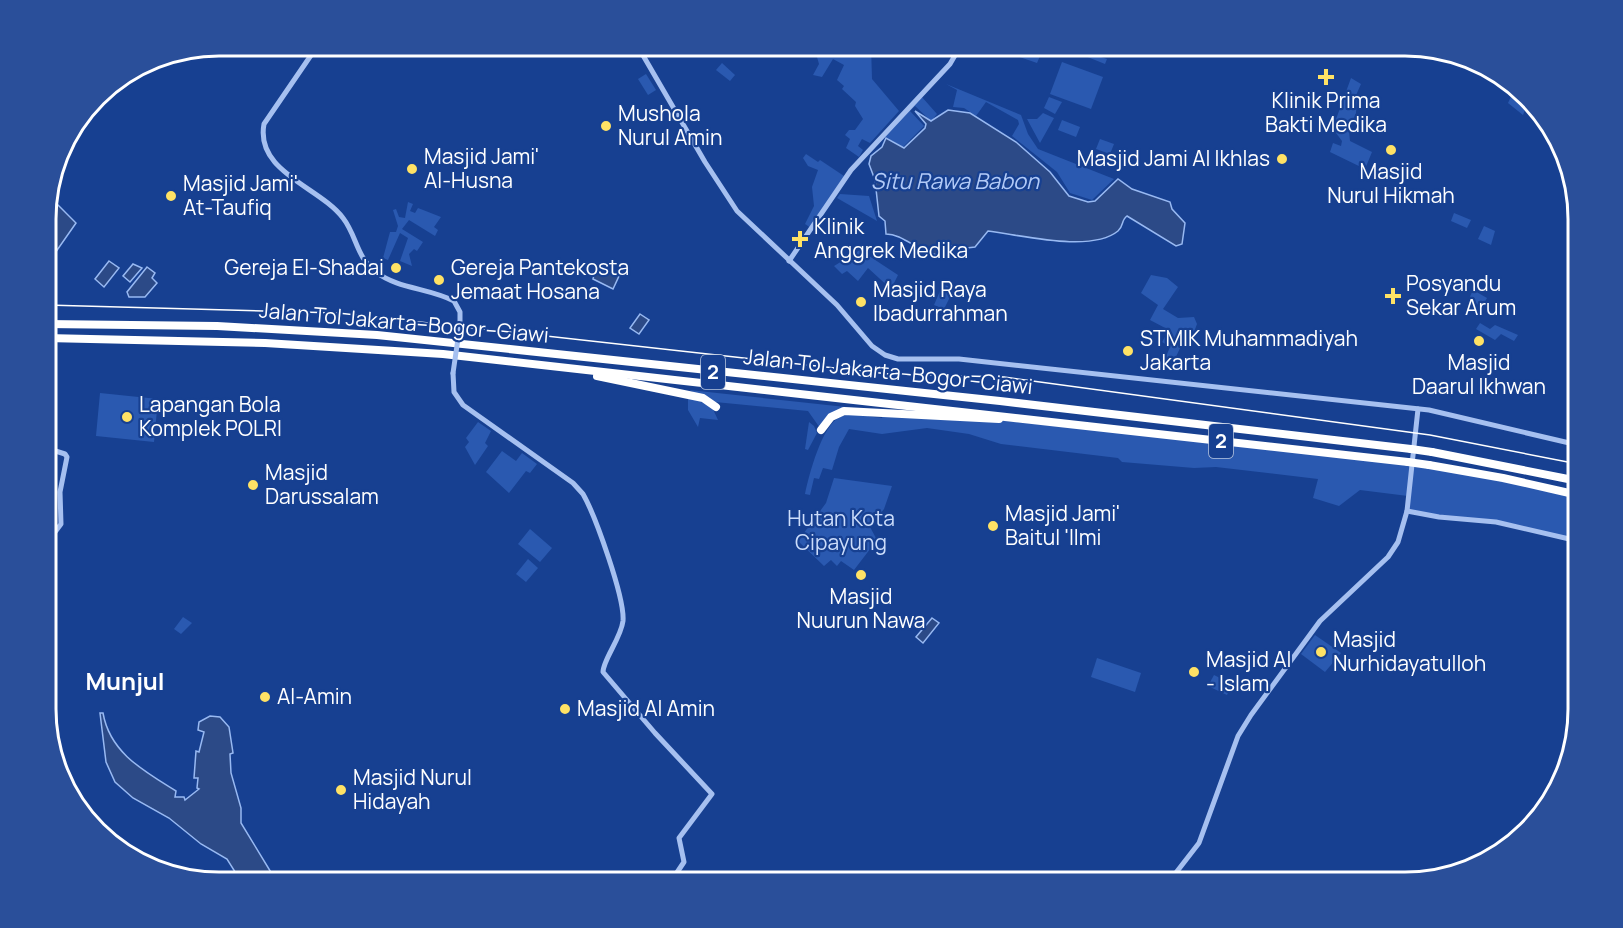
<svg xmlns="http://www.w3.org/2000/svg" width="1623" height="928" viewBox="0 0 1623 928" font-family="Manrope,sans-serif">
  <style>
    .green { fill: #2a59b0 }
    .water { fill: #2c4a87; stroke: #98b9f2; stroke-width: 1.5 }
    .lines { fill: none; stroke-linecap: round; stroke-linejoin: round }
    .tertiary { stroke: #a6c0f0; stroke-width: 5 }
    .motorway { stroke: #fff; stroke-width: 8 }
    .tram { stroke: #fff; stroke-width: 1.5 }
    .tertiary-bridge { stroke: #a6c0f0; stroke-width: 5 }
    .motorway-bridge { stroke: #fff; stroke-width: 8 }
    .poi-dot { fill: #ffe265; stroke: #174091; stroke-width: 2 }
    .labels { text-anchor: middle; stroke-width: 4.5; stroke-linejoin: round; paint-order: stroke }
    .shield { fill: #174091; stroke: #b9c6de; stroke-width: 1.5 }
    .shield-label { font-size: 20px; font-weight: bold; fill: #fff }
    .poi-label { font-size: 21px; fill: #fff; stroke: #174091; text-anchor: start }
    .street-label { font-size: 21px; fill: #fff; stroke: #174091 }
    .park-label { font-size: 21px; fill: #ccddfb; stroke: #174091 }
    .water-label { font-size: 22px; font-style: italic; fill: #b2caf7; stroke: #174091 }
    .quarter-label { font-size: 24px; font-weight: bold; fill: #fff; stroke: #174091 }
    .rim { fill: none; stroke: #fff; stroke-width: 3 }
  </style>
  <rect width="100%" height="100%" fill="#174091"/>
  <!-- green -->
  <g class="green">
    <polygon points="473,45 504,45 496,55 480,50"/>
    <polygon points="808,45 871,45 872,79 899,111 870,143 862,139 858,146 863,150 859,157 846,148 850,139 845,135 849,130 855,130 863,119 855,106 856,102 842,89 844,86 837,80 844,65 833,59 822,77 813,75 819,64 817,57 803,50"/>
    <polygon points="997,45 1031,45 1043,49 1037,63 1011,54 1012,51"/>
    <polygon points="1087,45 1095,55 1107,59 1105,64 1060,46"/>
    <polygon points="1062,62 1103,77 1091,109 1050,94"/>
    <polygon points="722,63 735,75 730,81 716,70"/>
    <polygon points="646,74 656,90 648,95 638,79"/>
    <polygon points="1351,78 1361,84 1357,93 1356,113 1349,131 1350,141 1372,152 1365,169 1330,152 1333,143 1341,146 1342,141 1336,133 1339,125 1335,122"/>
    <polygon points="946,84 1021,115 1028,134 1038,149 1114,179 1092,200 1070,193 1057,172 1012,136 1019,124 1018,120 986,102 976,116 964,108 953,107 957,90"/>
    <polygon points="1514,90 1536,111 1526,107 1523,115 1508,103"/>
    <polygon points="921,96 937,114 931,121 915,106 910,111 924,126 903,147 884,136"/>
    <polygon points="1049,97 1062,102 1055,114 1044,108"/>
    <polygon points="1043,113 1054,118 1040,143 1027,119 1037,119"/>
    <polygon points="1062,120 1080,127 1076,137 1058,130"/>
    <polygon points="1100,139 1114,144 1110,154 1096,149"/>
    <polygon points="806,154 818,162 820,160 844,176 811,228 805,224 814,206 812,187 818,170 808,166 803,158"/>
    <polygon points="840,194 869,196 877,221 837,198"/>
    <polygon points="408,202 413,204 410,211 415,213 418,208 441,217 434,227 438,230 435,236 409,220 402,229 423,242 417,251 414,249 409,254 412,266 400,261 408,238 400,233 388,260 383,258 390,232 396,232 398,226 393,210 396,209 399,217 405,218"/>
    <polygon points="1454,213 1471,220 1467,228 1451,221"/>
    <polygon points="1484,226 1495,231 1491,245 1478,239"/>
    <polygon points="860,250 898,275 891,289 868,268 858,281 847,271 842,274 834,266"/>
    <polygon points="1151,275 1167,278 1178,287 1163,309 1178,318 1194,317 1197,324 1194,332 1182,344 1173,363 1165,359 1170,347 1162,342 1169,330 1150,320 1158,305 1141,293"/>
    <polygon points="943,284 954,289 944,309 934,305"/>
    <polygon points="1473,290 1487,298 1482,307 1469,299"/>
    <polygon points="1480,323 1490,329 1495,325 1518,335 1514,341 1501,334 1495,340 1476,329"/>
    <polygon points="689,390 883,411 851,409 820,428 808,411 715,402"/>
    <polygon points="100,393 158,399 154,442 96,436"/>
    <polygon points="688,396 712,407 718,420 700,418 698,427 688,410"/>
    <path d="M883 413 996 420 1413 463 1578 495V541L1496 522 1407 511 1408 496 1360 490 1339 506 1313 498 1318 479 1216 467 1194 468 1122 462 1118 458 1001 444 969 434 927 428 882 434 849 429 839 447 832 470 823 468 819 479 814 478 810 495 805 494C809 475 822 425 840 417 851 412 870 417 882 418Z"/>
    <polygon points="478,422 491,431 485,443 488,446 475,465 465,447 469,442 466,438"/>
    <polygon points="809,422 814,426 817,433 808,450 805,449"/>
    <polygon points="502,451 516,461 522,453 537,464 530,473 526,471 509,493 486,472"/>
    <polygon points="834,478 892,486 884,509 870,527 877,540 854,570 841,561 837,566 831,560 824,566 798,541 826,503"/>
    <polygon points="530,529 552,548 540,562 518,544"/>
    <polygon points="528,559 538,568 526,582 516,574"/>
    <polygon points="183,617 192,623 181,634 174,629"/>
    <polygon points="1315,635 1341,653 1325,672 1301,654"/>
    <polygon points="1097,658 1141,673 1135,692 1091,677"/>
    <polygon points="1214,675 1232,684 1227,695 1208,686"/>
  </g>
  <!-- water -->
  <g class="water">
    <path d="M948 110 970 113 1016 142 1050 172 1069 196 1088 202 1095 201 1118 179 1132 189 1170 202 1172 209 1185 223 1182 244 1176 246 1127 216C1121 220 1124 226 1118 231 1091 253 1021 235 988 231L975 247 958 249 956 246H950V252L953 254 949 256C922 258 906 234 886 234L885 221 879 216 875 180 869 164 871 156 882 147 886 138 904 148 925 128 926 124 915 111 931 121Z"/>
    <polygon points="56,203 76,223 53,256 46,252 46,219"/>
    <polygon points="109,261 119,268 104,287 95,279"/>
    <polygon points="133,264 142,268 130,282 123,276"/>
    <polygon points="596,265 619,276 613,289 593,279"/>
    <polygon points="147,267 155,273 152,278 157,283 145,297 129,297 127,292"/>
    <polygon points="640,314 649,320 639,334 630,328"/>
    <polygon points="932,618 939,623 923,643 916,637"/>
    <path d="M100 713H103C110 753 144 771 176 791L175 797H184L185 800 199 789 197 788 198 778H194L196 751 199 752 204 732 198 730 199 722 210 716 220 717 229 727 233 753 230 754 231 773 241 808V823L272 874 264 883H242L227 859 201 844 169 818 133 798 115 782 106 762Z"/>
  </g>
  <g class="lines">
    <!-- tertiary -->
    <g class="tertiary">
      <path d="M318 45 264 124C255 172 320 187 343 218 357 236 356 257 376 272 398 289 429 288 454 301L460 312V325"/>
      <polyline points="637,45 705,162 737,211 837,305 872,346 885,355 898,359 959,359 1429,410 1578,445"/>
      <polyline points="789,261 851,170 950,64 961,45"/>
      <path d="M453 373 454 392 463 405 573 483 583 494C595 515 625 598 623 621 621 638 603 660 603 672L655 733 712 794 679 838 684 862 670 883"/>
      <polyline points="46,448 65,454 67,457 60,492 61,524 46,544"/>
      <polyline points="1407,511 1439,517 1496,522 1578,541"/>
      <polyline points="1168,883 1199,843 1238,736 1251,715 1320,621 1388,557 1398,542 1407,511 1418,409"/>
    </g>
    <!-- motorway -->
    <g class="motorway">
      <polyline points="46,324 217,326 377,335 1000,401 1411,449"/>
      <polyline points="46,338 265,343 443,354 1408,462"/>
      <polyline points="597,376 703,398 716,407"/>
      <polyline points="821,430 831,417 844,411 999,419"/>
      <polyline points="1432,452 1578,481"/>
      <polyline points="1429,465 1503,478 1578,495"/>
    </g>
    <!-- tram -->
    <polyline class="tram" points="46,305 338,313 889,374 1004,377 1430,435 1578,464"/>
    <!-- tertiary-bridge -->
    <polyline class="tertiary-bridge" points="453,373 460,325"/>
    <!-- motorway-bridge -->
    <g class="motorway-bridge">
      <polyline points="1411,449 1432,452"/>
      <polyline points="1408,462 1429,465"/>
    </g>
  </g>
  <!-- markers -->
  <g class="poi-dot">
    <path d="M1323 68h6v6h6v6h-6v6h-6v-6h-6v-6h6z"/>
    <circle cx="606" cy="126" r="6"/>
    <circle cx="1391" cy="150" r="6"/>
    <circle cx="1282" cy="159" r="6"/>
    <circle cx="412" cy="169" r="6"/>
    <circle cx="171" cy="196" r="6"/>
    <path d="M797 230h6v6h6v6h-6v6h-6v-6h-6v-6h6z"/>
    <circle cx="396" cy="268" r="6"/>
    <circle cx="439" cy="280" r="6"/>
    <path d="M1390 287h6v6h6v6h-6v6h-6v-6h-6v-6h6z"/>
    <circle cx="861" cy="302" r="6"/>
    <circle cx="1479" cy="341" r="6"/>
    <circle cx="1128" cy="351" r="6"/>
    <circle cx="127" cy="417" r="6"/>
    <circle cx="253" cy="485" r="6"/>
    <circle cx="993" cy="526" r="6"/>
    <circle cx="861" cy="575" r="6"/>
    <circle cx="1321" cy="652" r="6"/>
    <circle cx="1194" cy="672" r="6"/>
    <circle cx="265" cy="697" r="6"/>
    <circle cx="565" cy="709" r="6"/>
    <circle cx="341" cy="790" r="6"/>
  </g>
  <g class="labels">
    <!-- shield labels -->
    <g class="shield">
      <rect x="701" y="355" width="24" height="34" rx="4.5"/>
      <rect x="1209" y="424" width="24" height="34" rx="4.5"/>
    </g>
    <g class="shield-label">
      <text x="713" y="379">2</text>
      <text x="1221" y="448">2</text>
    </g>
    <!-- poi labels -->
    <g class="poi-label">
      <text x="1326" y="108" text-anchor="middle">Klinik Prima<tspan x="1326" dy="24">Bakti Medika</tspan></text>
      <text x="618" y="121">Mushola<tspan x="618" dy="24">Nurul Amin</tspan></text>
      <text x="424" y="164">Masjid Jami'<tspan x="424" dy="24">Al-Husna</tspan></text>
      <text x="1270" y="166" text-anchor="end">Masjid Jami Al Ikhlas</text>
      <text x="1391" y="179" text-anchor="middle">Masjid<tspan x="1391" dy="24">Nurul Hikmah</tspan></text>
      <text x="183" y="191">Masjid Jami'<tspan x="183" dy="24">At-Taufiq</tspan></text>
      <text x="814" y="234">Klinik<tspan x="814" dy="24">Anggrek Medika</tspan></text>
      <text x="384" y="275" text-anchor="end">Gereja El-Shadai</text>
      <text x="451" y="275">Gereja Pantekosta<tspan x="451" dy="24">Jemaat Hosana</tspan></text>
      <text x="1406" y="291">Posyandu<tspan x="1406" dy="24">Sekar Arum</tspan></text>
      <text x="873" y="297">Masjid Raya<tspan x="873" dy="24">Ibadurrahman</tspan></text>
      <text x="1140" y="346">STMIK Muhammadiyah<tspan x="1140" dy="24">Jakarta</tspan></text>
      <text x="1479" y="370" text-anchor="middle">Masjid<tspan x="1479" dy="24">Daarul Ikhwan</tspan></text>
      <text x="139" y="412">Lapangan Bola<tspan x="139" dy="24">Komplek POLRI</tspan></text>
      <text x="265" y="480">Masjid<tspan x="265" dy="24">Darussalam</tspan></text>
      <text x="1005" y="521">Masjid Jami'<tspan x="1005" dy="24">Baitul 'Ilmi</tspan></text>
      <text x="861" y="604" text-anchor="middle">Masjid<tspan x="861" dy="24">Nuurun Nawa</tspan></text>
      <text x="1333" y="647">Masjid<tspan x="1333" dy="24">Nurhidayatulloh</tspan></text>
      <text x="1206" y="667">Masjid Al<tspan x="1206" dy="24">- Islam</tspan></text>
      <text x="277" y="704">Al-Amin</text>
      <text x="577" y="716">Masjid Al Amin</text>
      <text x="353" y="785">Masjid Nurul<tspan x="353" dy="24">Hidayah</tspan></text>
    </g>
    <!-- street labels -->
    <g class="street-label">
      <text transform="translate(404 323) rotate(5)" y="7">Jalan Tol Jakarta–Bogor–Ciawi</text>
      <text transform="translate(888 372) rotate(6)" y="7">Jalan Tol Jakarta–Bogor–Ciawi</text>
    </g>
    <!-- park labels -->
    <g class="park-label">
      <text x="841" y="526">Hutan Kota<tspan x="841" dy="24">Cipayung</tspan></text>
    </g>
    <!-- water labels -->
    <g class="water-label">
      <text x="955" y="189">Situ Rawa Babon</text>
    </g>
    <!-- quarter labels -->
    <g class="quarter-label">
      <text x="125" y="690">Munjul</text>
    </g>
  </g>
  <!-- crop -->
  <path d="M0 0H1623V928H0ZM219 56H1405A163 163 0 0 1 1568 219V709A163 163 0 0 1 1405 872H219A163 163 0 0 1 56 709V219A163 163 0 0 1 219 56Z" fill="#2a4f9a" fill-rule="evenodd"/>
  <path class="rim" d="M219 56H1405A163 163 0 0 1 1568 219V709A163 163 0 0 1 1405 872H219A163 163 0 0 1 56 709V219A163 163 0 0 1 219 56Z"/>
</svg>
